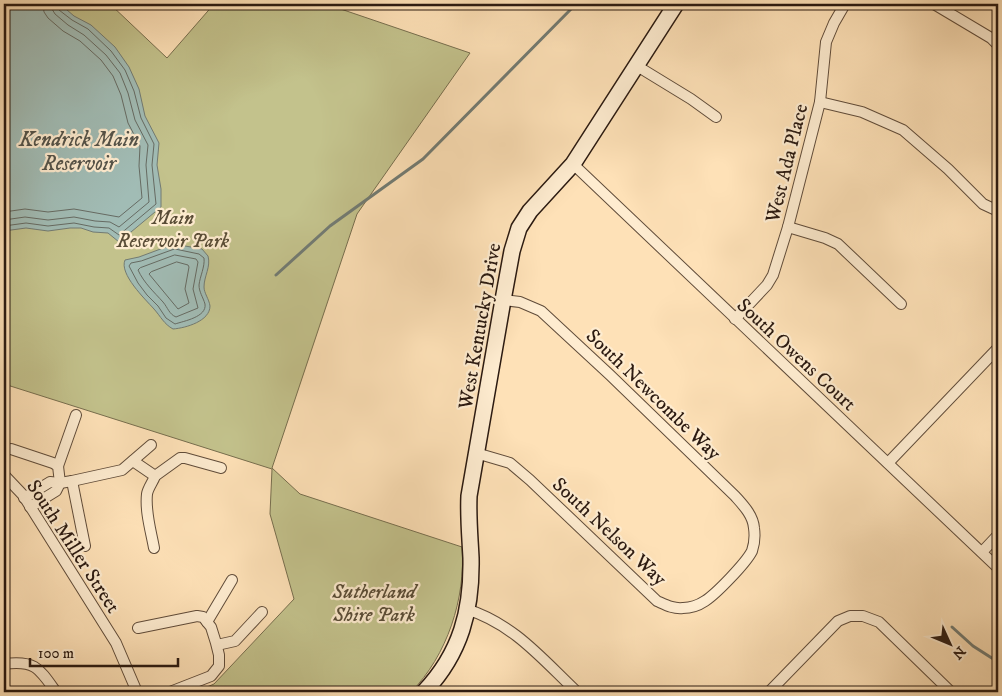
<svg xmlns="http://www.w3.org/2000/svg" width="1002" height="696" viewBox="0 0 1002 696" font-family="'IM FELL DW Pica',serif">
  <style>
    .green { fill: #c3c28c; stroke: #776e4e }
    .water { fill: #a1bcb5; stroke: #727b73 }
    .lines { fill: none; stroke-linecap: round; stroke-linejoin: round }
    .shore { stroke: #666b63; stroke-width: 1 }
    .stream { stroke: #727b73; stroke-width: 3 }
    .street-casing { stroke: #604c3a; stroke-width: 12 }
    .secondary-casing { stroke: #2b1a11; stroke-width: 18 }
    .street { stroke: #feecd0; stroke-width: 10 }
    .secondary { stroke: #feecd0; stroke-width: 15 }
    .labels { text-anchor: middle; stroke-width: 4.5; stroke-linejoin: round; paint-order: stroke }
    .street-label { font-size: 20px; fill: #2b1a11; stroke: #feecd0 }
    .park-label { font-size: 20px; font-style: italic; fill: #594c36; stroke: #feecd0 }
    .water-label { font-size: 21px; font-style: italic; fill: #54534a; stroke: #feecd0 }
  </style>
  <rect width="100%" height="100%" fill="#fee1b7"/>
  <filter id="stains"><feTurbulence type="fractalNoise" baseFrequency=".004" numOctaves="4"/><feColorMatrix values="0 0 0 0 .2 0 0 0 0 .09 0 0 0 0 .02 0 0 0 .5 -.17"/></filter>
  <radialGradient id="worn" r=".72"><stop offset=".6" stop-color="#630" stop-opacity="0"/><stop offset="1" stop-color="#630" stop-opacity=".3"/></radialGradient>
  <!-- green -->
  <path class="green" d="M4 4H110L167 58 214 4H326L470 53 357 214 272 468 300 494 462 547C466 598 447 656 411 692H195L214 684 294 599 270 514 272 469 4 384Z"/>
  <!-- water -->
  <g class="water">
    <polygon points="4,4 60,4 74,16 91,25 115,47 129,67 139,89 145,116 159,143 157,165 161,189 161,207 119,242 108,233 93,232 81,228 70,228 48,231 26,228 4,231"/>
    <path d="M174 244 202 249 208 256C211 267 204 276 204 287 204 293 209 299 210 306 210 321 186 328 173 329 164 324 161 317 154 309 145 299 119 274 125 260L139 257Z"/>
  </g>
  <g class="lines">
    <!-- shore -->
    <g class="shore">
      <polyline points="4,212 25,209 48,212 74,209 119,217 142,198 139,166 140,146 128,123 121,95 113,76 101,60 80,41 63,31 48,18 44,12 43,4"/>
      <polyline points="4,220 25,217 48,220 74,217 95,221 110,222 119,227 149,202 146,165 148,145 135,120 128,93 120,73 106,55 84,35 68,25 55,14 52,9 51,4"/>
      <polyline points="4,226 26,223 48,226 74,223 94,227 109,228 119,235 156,204 152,165 154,144 141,118 134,91 125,70 111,51 88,29 72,20 59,10 57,4"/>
      <path d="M175 249 199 254 204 258C205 267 200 276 199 285 199 292 203 297 205 304 207 317 184 321 175 324L166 318 158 306 147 295 138 283 129 266 131 263 141 261Z"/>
      <path d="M175 255 196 259 198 262 193 289 198 308 176 317C169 314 168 308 163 302 154 292 144 283 138 270L140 268Z"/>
      <polygon points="177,262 188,265 189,267 185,289 189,303 178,309 149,274 151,272"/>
    </g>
    <!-- stream -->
    <g class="stream">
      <polyline points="276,275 330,226 423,159 576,4"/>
      <polyline points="952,627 973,646 998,662"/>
    </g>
    <!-- street casing -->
    <g class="street-casing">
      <g id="street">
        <polyline points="934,4 991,38 998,45"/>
        <polyline points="637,66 691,99 716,117"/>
        <polyline points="820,102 862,112 903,130 948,169 983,204 998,211"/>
        <polyline points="573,164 998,568"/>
        <polyline points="788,227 825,238 838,244 901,304"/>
        <polyline points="735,319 767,285 773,275 788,227 820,102 826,42 834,23 845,4"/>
        <polyline points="11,449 53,463 58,466 60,483 56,491 30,507"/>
        <path d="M476 453 510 463 530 480 657 601C666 605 673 609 683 608 690 608 699 605 705 601 716 594 746 563 752 551 754 545 755 535 754 528 753 515 743 505 735 496L610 375 541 311 520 302 503 300"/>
        <path d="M133 461 155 476C153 482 148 488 147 494 145 512 151 531 154 548"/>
        <polyline points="888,463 998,348"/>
        <polyline points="58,466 76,415"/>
        <polyline points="4,475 23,495 116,643 137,692"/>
        <polyline points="155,476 180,458 185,458 221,468"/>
        <polyline points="72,481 85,546"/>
        <polyline points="24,498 50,482 60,483 72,481 122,470 151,445"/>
        <polyline points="982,552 998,535"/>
        <path d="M466 609C514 624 542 659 577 692"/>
        <polyline points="207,622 232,580"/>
        <polyline points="138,628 197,616 203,617 211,627 216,643 219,655 219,666 211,676 170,692"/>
        <polyline points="217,645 235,641 262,612"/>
        <path d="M4 664C35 660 39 668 56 692"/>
        <polyline points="769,692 838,621 850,616 863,616 879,622 951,692"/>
      </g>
    </g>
    <!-- secondary casing -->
    <g class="secondary-casing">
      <path id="secondary" d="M424 692C461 653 472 610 471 558 470 537 468 517 469 496L503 300 512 251 519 228 530 211 573 164 676 4"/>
    </g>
    <!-- street -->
    <use href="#street" class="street"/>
    <!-- secondary -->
    <use href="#secondary" class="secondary"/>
  </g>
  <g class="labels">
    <!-- street labels -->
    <g class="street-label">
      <text transform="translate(786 163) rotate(-76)" y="7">West Ada Place</text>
      <text transform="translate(479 326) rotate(-80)" y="7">West Kentucky Drive</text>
      <text transform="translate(797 354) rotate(43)" y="7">South Owens Court</text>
      <text transform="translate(654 394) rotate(44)" y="7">South Newcombe Way</text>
      <text transform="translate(610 531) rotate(43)" y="7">South Nelson Way</text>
      <text transform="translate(74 546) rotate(57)" y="7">South Miller Street</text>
    </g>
    <!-- park labels -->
    <g class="park-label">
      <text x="173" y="224">Main<tspan x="173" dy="23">Reservoir Park</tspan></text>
      <text x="374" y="598">Sutherland<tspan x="374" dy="23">Shire Park</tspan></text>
    </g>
    <!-- water labels -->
    <g class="water-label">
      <text x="79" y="146">Kendrick Main<tspan x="79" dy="24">Reservoir</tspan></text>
    </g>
  </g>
  <!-- margin -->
  <rect width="1002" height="696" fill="none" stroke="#fee1b7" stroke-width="20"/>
  <rect x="5" y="5" width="992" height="686" fill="none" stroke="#2b1a11" stroke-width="2.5"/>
  <rect x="10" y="10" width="982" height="676" fill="none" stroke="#2b1a11"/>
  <!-- north arrow -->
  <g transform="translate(950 644) rotate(134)" stroke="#feecd0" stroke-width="4" paint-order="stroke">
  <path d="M0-4L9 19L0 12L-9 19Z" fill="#2b1a11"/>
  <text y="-8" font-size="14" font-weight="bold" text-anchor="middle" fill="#2b1a11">N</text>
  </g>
  <!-- scale -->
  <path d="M30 658v8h148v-8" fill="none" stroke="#2b1a11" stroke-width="2.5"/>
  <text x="38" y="658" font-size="15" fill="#2b1a11" stroke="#feecd0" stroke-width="4" paint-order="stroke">100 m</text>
  <rect width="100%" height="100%" filter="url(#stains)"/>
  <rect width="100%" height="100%" fill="url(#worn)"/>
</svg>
